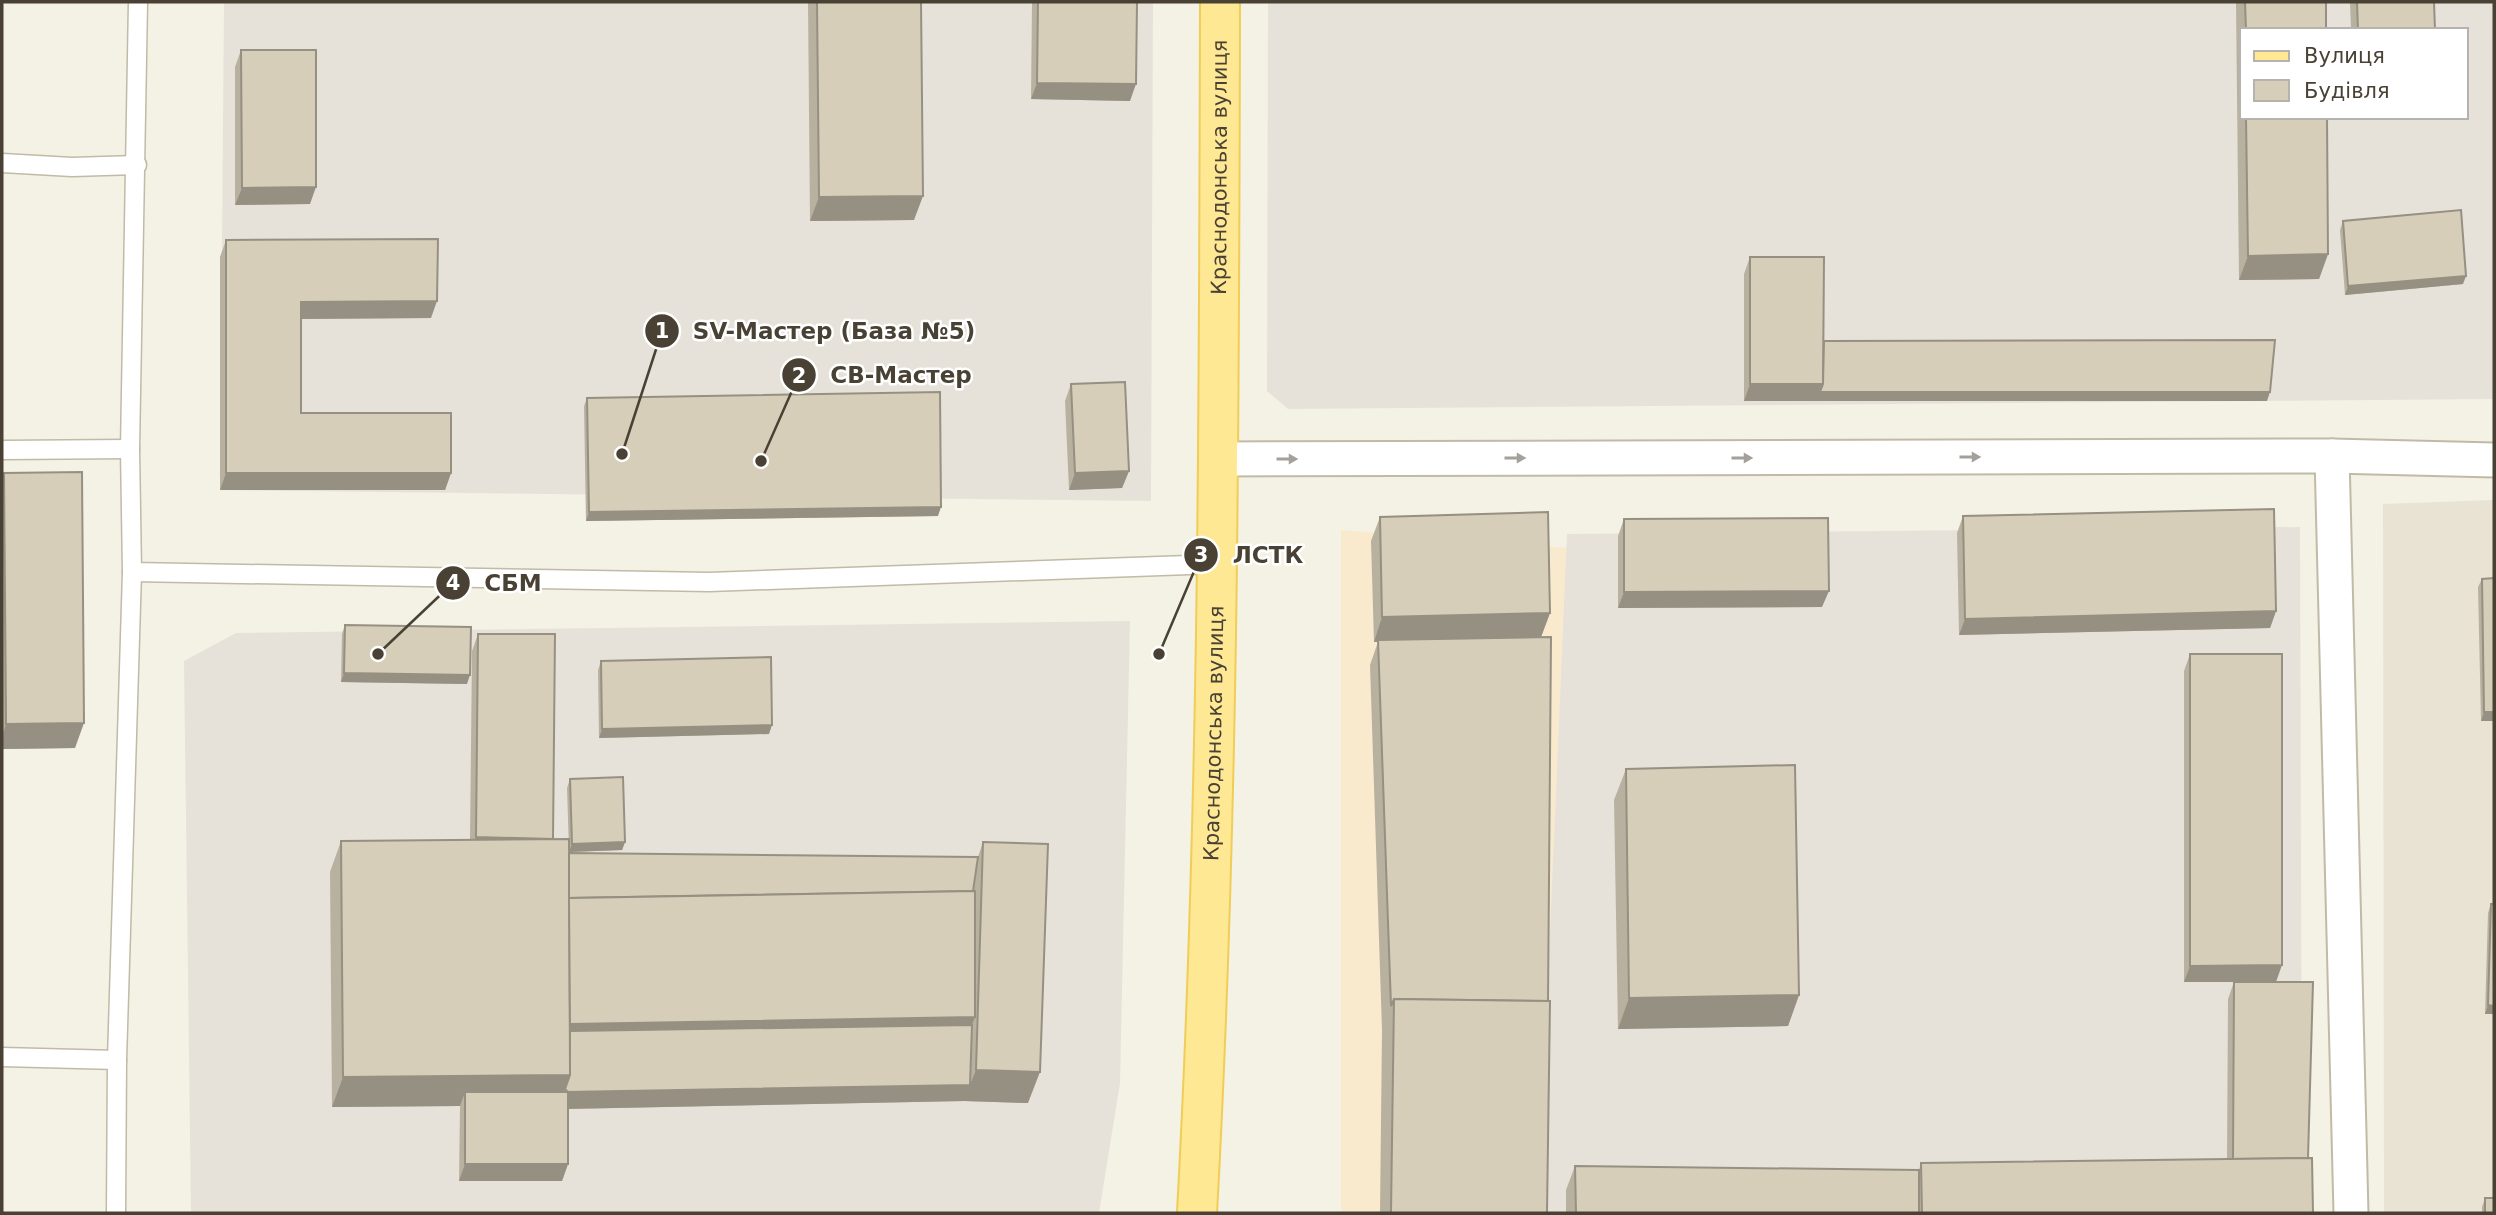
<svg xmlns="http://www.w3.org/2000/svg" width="2496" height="1215" viewBox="0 0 2496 1215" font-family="'DejaVu Sans',sans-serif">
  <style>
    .residential { fill: #e9e3d3 }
    .commercial { fill: #f9eace }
    .industrial { fill: #e6e2da; fill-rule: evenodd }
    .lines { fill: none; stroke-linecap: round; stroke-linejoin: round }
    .service-casing { stroke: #c1baa7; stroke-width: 21 }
    .minor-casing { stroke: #c1baa7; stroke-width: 37 }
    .primary-casing { stroke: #f0cd57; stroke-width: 42 }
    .service { stroke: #fff; stroke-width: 18 }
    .minor { stroke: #fff; stroke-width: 33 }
    .primary { stroke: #ffe894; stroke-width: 38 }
    .wall { fill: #b9b19f }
    .shaded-wall { fill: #969082 }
    .building { fill: #d7ceb9; stroke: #969082; stroke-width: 2 }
    .oneway { fill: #a4a09a }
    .labels { text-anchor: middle; stroke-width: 5; stroke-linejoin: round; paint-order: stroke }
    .street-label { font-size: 21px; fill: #484134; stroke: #fff }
    .leader { fill: none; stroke: #484134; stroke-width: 2.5 }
    .callout-dot { fill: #484134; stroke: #fff; stroke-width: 2.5 }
    .mark-label { font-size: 21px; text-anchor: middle; font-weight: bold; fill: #fff }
    .callout-label { font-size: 23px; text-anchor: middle; font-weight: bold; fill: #484134; stroke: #fff; stroke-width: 5; stroke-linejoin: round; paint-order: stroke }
  </style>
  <rect width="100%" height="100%" fill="#f4f1e5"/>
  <!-- residential -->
  <polygon class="residential" points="2494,500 2494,1213 2384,1213 2383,504"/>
  <!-- commercial -->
  <polygon class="commercial" points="1341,530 1567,548 1538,1213 1341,1213"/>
  <!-- industrial -->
  <g class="industrial">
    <polygon points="224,2 1153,2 1151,501 220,490"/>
    <path d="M1268 2H2494V399L1288 409 1267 391ZM2242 30H2466V117H2242Z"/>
    <polygon points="2300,527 2302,1213 1538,1213 1567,534"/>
    <polygon points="1130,621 1120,1083 1099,1213 191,1213 184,661 236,633"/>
  </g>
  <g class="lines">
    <!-- service casing -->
    <g class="service-casing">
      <g id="service">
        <polyline points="138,2 130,449 132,572 709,582 1217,564"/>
        <polyline points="2,163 72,167 137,165"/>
        <polyline points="2,450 130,449"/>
        <polyline points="2,1057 117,1060"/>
        <polyline points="116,1213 117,1060 132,572"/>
      </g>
    </g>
    <!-- minor casing -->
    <g class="minor-casing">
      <g id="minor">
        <polyline points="2332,456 2351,1213"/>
        <polyline points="1219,459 2332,456 2494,460"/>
      </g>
    </g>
    <!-- primary casing -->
    <g class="primary-casing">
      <g id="primary">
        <path id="s1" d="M1197 1213C1219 810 1219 406 1220 2"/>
      </g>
    </g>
    <!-- service -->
    <use href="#service" class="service"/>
    <!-- minor -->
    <use href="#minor" class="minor"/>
    <!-- primary -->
    <use href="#primary" class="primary"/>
  </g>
  <!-- wall -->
  <g class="wall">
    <polygon points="808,2 921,2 914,220 810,221"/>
    <polygon points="1032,2 1137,2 1130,101 1031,99"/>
    <polygon points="2236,2 2326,2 2326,30 2242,30 2242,117 2327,117 2328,254 2319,279 2239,280"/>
    <polygon points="2350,2 2434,2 2435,30 2351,30"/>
    <polygon points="241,50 310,204 235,205 235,67"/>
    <polygon points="2343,221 2463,284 2345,295 2340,230"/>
    <polygon points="226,240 431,318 301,319 301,413 451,473 445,490 220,490 220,257"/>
    <polygon points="1750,257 1824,341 2267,401 1744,401 1744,274"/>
    <polygon points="1071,384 1129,471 1122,488 1069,490 1065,401"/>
    <polygon points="587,398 938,516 586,521 584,406"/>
    <polygon points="4,473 75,748 2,749 2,480"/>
    <polygon points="1963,516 2276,611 2270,628 1959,635 1957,533"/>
    <polygon points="1380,517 1550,613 1541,637 1548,1001 1547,1213 1380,1213 1382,1030 1370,665 1378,642 1374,642 1371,541"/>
    <polygon points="1624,519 1822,607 1618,608 1618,536"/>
    <polygon points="2494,578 2494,721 2481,721 2478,587 2482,579"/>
    <polygon points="345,625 467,684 341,682 342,634"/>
    <polygon points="478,634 553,839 569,853 978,857 983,842 1028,1103 964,1101 568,1109 568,1164 562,1181 459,1181 460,1106 332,1107 330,872 341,841 470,840 472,651"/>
    <polygon points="2190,654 2276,982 2308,1158 2313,1213 1566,1213 1566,1190 1575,1166 1919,1170 1921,1163 2227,1159 2228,999 2234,982 2184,982 2184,671"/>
    <polygon points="601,661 769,734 599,738 598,670"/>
    <polygon points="1626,769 1799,995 1788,1026 1618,1029 1614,800"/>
    <polygon points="570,779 625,842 622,850 569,852 567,788"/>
    <polygon points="2491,904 2494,904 2494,1014 2485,1014 2488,913"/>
    <polygon points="2485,1198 2494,1213 2482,1213 2482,1207"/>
  </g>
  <!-- shaded-wall -->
  <g class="shaded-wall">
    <polygon points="1037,83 1136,84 1130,101 1031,99"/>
    <polygon points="316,187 310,204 235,205 242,188"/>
    <polygon points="923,196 914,220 810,221 819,197"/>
    <polygon points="2328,254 2319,279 2239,280 2248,256"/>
    <polygon points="2466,276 2463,284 2345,295 2348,286"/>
    <polygon points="437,301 431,318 295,319 301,302"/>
    <polygon points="1750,384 1823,384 2270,392 2267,401 1744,401"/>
    <polygon points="1129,471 1122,488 1069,490 1075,473"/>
    <polygon points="226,473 451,473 445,490 220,490"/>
    <polygon points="941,507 938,516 586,521 589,512"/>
    <polygon points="1829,591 1822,607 1618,608 1624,592"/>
    <polygon points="2276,611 2270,628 1959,635 1965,619"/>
    <polygon points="1550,613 1541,637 1374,642 1382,617"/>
    <polygon points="344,673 470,675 467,684 341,682"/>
    <polygon points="2484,712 2494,712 2494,721 2481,721"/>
    <polygon points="84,723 75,748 2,749 2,737 6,724"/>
    <polygon points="772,725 769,734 599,738 602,729"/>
    <polygon points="476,837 553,839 470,854"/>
    <polygon points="625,842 622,850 569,852 572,844"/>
    <polygon points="2282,965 2276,982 2184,982 2190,966"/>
    <polygon points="1799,995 1788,1026 1618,1029 1629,998"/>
    <polygon points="2488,1005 2494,1006 2494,1014 2485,1014"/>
    <polygon points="975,1017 966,1041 565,1048 567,1024"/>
    <polygon points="976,1070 1040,1072 1028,1103 964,1101 562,1109 568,1092 970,1085"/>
    <polygon points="570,1075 559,1106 465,1092 460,1106 332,1107 343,1077"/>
    <polygon points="465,1164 568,1164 562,1181 459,1181"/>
  </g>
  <!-- building -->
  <g class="building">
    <polygon points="817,2 921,2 923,196 819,197"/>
    <polygon points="1038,2 1137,2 1136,84 1037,83"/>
    <polygon points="2245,2 2326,2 2326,30 2246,30"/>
    <polygon points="2357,2 2434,2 2435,30 2358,30"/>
    <polygon points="241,50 316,50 316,187 242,188"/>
    <polygon points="2246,117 2327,117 2328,254 2248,256"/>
    <polygon points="2461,210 2466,276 2348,286 2343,221"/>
    <polygon points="438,239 437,301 301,302 301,413 451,413 451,473 226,473 226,240"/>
    <polygon points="1750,257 1824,257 1823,384 1750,384"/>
    <polygon points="2275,340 2270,392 1820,392 1823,384 1824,341"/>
    <polygon points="1125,382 1129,471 1075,473 1071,384"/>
    <polygon points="940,392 941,507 589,512 587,398"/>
    <polygon points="82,472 84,723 6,724 4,473"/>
    <polygon points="2274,509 2276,611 1965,619 1963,516"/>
    <polygon points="1548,512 1550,613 1382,617 1380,517"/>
    <polygon points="1828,518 1829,591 1624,592 1624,519"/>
    <polygon points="2494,578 2494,712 2484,712 2482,579"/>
    <polygon points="345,625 471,627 470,675 344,673"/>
    <polygon points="478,634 555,634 553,839 476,837"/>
    <polygon points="1551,637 1548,1001 1394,999 1391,1006 1378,640"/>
    <polygon points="2190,654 2282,654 2282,965 2190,966"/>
    <polygon points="771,657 772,725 602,729 601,661"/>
    <polygon points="1795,765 1799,995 1629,998 1626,769"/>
    <polygon points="623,777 625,842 572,844 570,779"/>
    <polygon points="569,839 570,1075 343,1077 341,841"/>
    <polygon points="983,842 1048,844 1040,1072 976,1070"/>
    <polygon points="569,853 978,857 973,891 569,898"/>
    <polygon points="975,891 975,1017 570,1024 569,898"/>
    <polygon points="2491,904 2494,904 2494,1006 2488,1005"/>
    <polygon points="2234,982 2313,982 2308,1158 2233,1159"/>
    <polygon points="1394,999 1550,1001 1547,1213 1391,1213"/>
    <polygon points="972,1025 970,1085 568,1092 568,1164 465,1164 465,1092 568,1092 565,1089 570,1075 570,1031"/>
    <polygon points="2312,1158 2313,1213 1922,1213 1921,1163"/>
    <polygon points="1575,1166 1919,1170 1919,1213 1576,1213"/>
    <rect x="2485" y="1198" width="9" height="15"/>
  </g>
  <!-- one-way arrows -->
  <defs><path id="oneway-solid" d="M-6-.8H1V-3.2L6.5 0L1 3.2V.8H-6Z" transform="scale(1.75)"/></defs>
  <g class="oneway">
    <use href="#oneway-solid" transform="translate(1970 457)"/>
    <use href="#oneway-solid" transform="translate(1515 458)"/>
    <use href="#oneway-solid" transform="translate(1742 458)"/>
    <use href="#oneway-solid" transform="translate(1287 459)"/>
  </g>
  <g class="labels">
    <!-- street labels -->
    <g class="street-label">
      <text dy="7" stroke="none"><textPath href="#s1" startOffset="1046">Краснодонська вулиця</textPath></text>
      <text dy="7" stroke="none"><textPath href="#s1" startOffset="480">Краснодонська вулиця</textPath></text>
    </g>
  </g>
  <!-- callouts -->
  <path class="leader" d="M622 454L662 331M761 461L799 375M1159 654L1201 555M378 654L453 583"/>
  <g class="callout-dot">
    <circle cx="622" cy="454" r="7"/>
    <circle cx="761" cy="461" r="7"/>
    <circle cx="1159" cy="654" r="7"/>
    <circle cx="378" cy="654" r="7"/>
    <circle cx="662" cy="331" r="18"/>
    <circle cx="799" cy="375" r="18"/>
    <circle cx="1201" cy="555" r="18"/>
    <circle cx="453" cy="583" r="18"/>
  </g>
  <g class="mark-label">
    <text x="662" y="338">1</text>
    <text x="799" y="383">2</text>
    <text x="1201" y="562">3</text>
    <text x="453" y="590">4</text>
  </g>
  <g class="callout-label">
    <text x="834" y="339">SV-Мастер (База №5)</text>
    <text x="901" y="383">СВ-Мастер</text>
    <text x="1268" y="563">ЛСТК</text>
    <text x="513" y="591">СБМ</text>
  </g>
  <!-- border -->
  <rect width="2496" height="1215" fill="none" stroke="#484134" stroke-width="7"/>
  <!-- legend -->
  <rect x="2240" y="28" width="228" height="91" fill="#ffffff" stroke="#b6b3ae" stroke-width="2"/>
  <rect x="2254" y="51" width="35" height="10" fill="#ffe894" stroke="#b6b3ae" stroke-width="2"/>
  <text x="2304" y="63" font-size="21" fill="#484134">Вулиця</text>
  <rect x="2254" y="80" width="35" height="21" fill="#d7ceb9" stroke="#b6b3ae" stroke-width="2"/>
  <text x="2304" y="98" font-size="21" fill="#484134">Будівля</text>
</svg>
